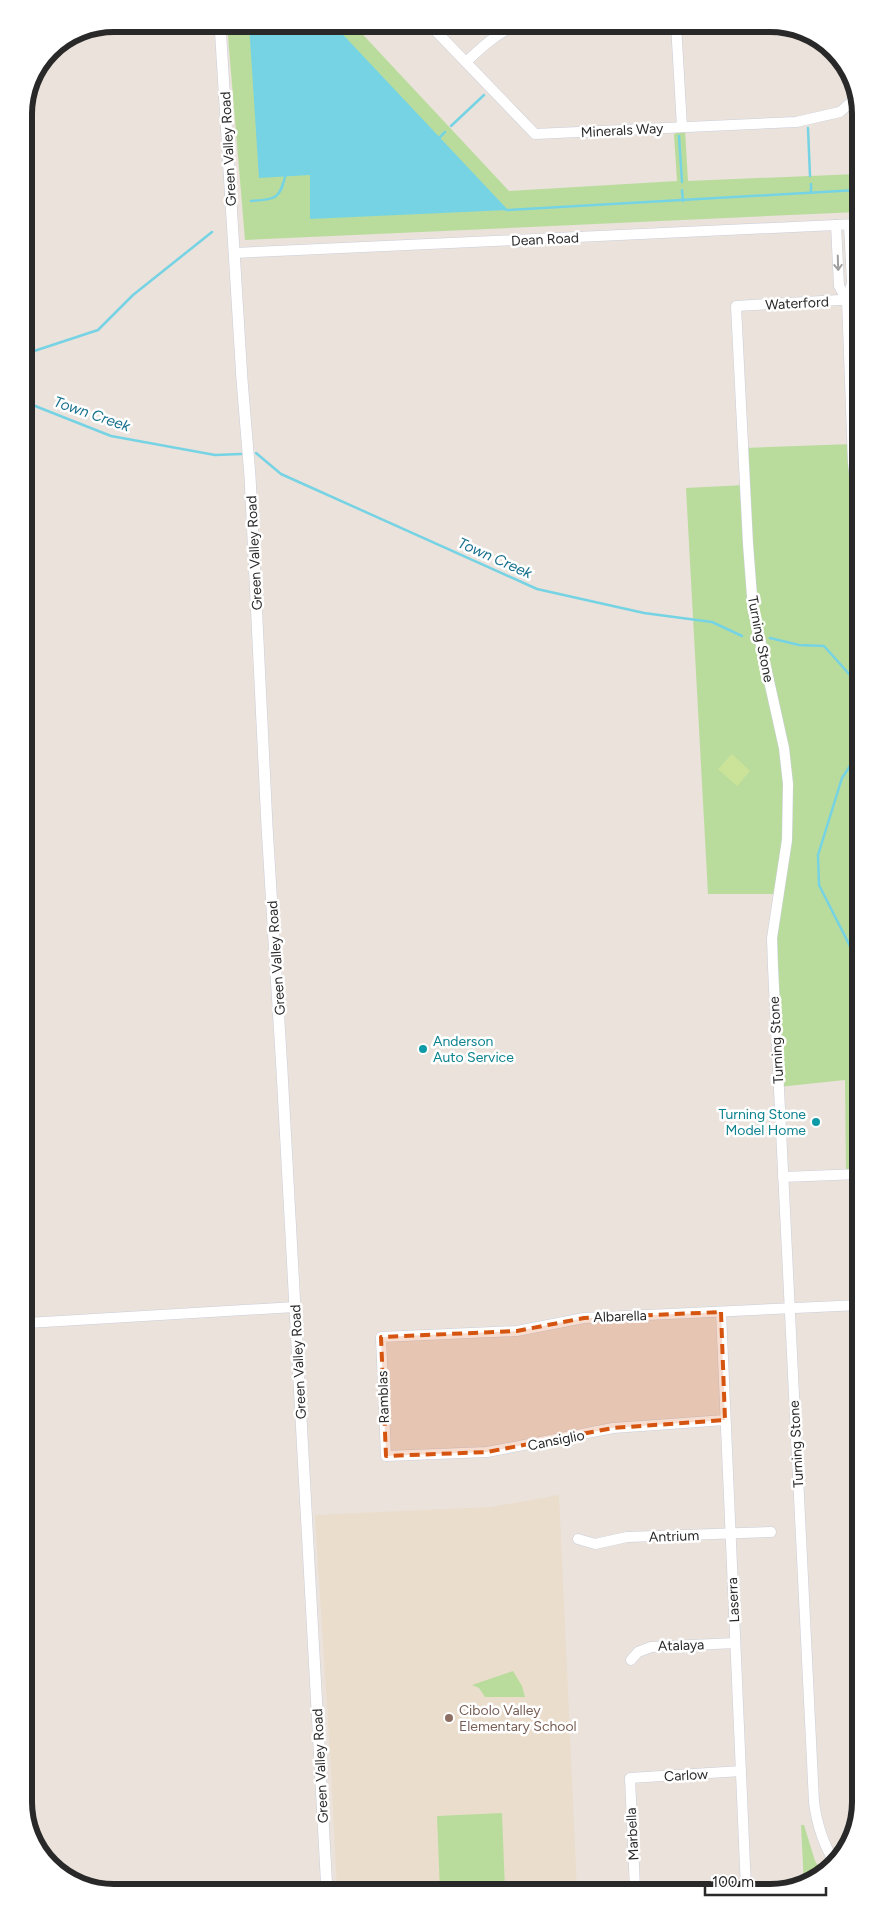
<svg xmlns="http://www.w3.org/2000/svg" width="885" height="1917" viewBox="0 0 885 1917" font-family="Figtree,sans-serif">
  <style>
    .education { fill: #eaddcc }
    .green { fill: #b9dc9c }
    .pitch { fill: #cbe398 }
    .water { fill: #76d3e4 }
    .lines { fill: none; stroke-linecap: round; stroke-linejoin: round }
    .stream { stroke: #76d3e4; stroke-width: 2.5 }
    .minor-casing { stroke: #caced9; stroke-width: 11 }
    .tertiary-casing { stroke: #caced9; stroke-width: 12 }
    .minor { stroke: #fff; stroke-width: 10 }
    .tertiary { stroke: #fff; stroke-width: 11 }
    .oneway { stroke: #9f9f9f }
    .marked { fill: #d5540f; fill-opacity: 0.2; stroke: #d5540f; stroke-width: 4; stroke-dasharray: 10 6; stroke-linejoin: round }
    .culture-dot { fill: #0f9aa8; stroke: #fff; stroke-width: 2 }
    .education-dot { fill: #8d6e63; stroke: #fff; stroke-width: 2 }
    .labels { text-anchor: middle; stroke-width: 5; stroke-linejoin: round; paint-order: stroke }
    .street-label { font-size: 14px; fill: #292929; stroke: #fff }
    .culture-label { font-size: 14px; fill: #0d838f; stroke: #fff; text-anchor: start }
    .education-label { font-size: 14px; fill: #785e54; stroke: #fff; text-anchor: start }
    .water-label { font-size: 15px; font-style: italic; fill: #18718d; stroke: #fff }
    .rim { fill: none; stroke: #292929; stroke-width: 6 }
  </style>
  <rect width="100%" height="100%" fill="#eae2db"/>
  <!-- education -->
  <polygon class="education" points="559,1495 577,1890 337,1891 331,1768 315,1515 491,1507"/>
  <!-- green -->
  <g class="green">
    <polygon points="227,24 353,24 509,191 677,181 674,134 685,130 688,181 857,174 857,212 245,240"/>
    <polygon points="853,444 855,480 849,538 858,538 859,1174 846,1174 845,1080 778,1087 773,967 779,894 708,894 686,488 745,485 744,448"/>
    <polygon points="859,1185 860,1228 854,1220 853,1186"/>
    <polygon points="513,1671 522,1686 525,1697 485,1697 479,1688 472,1685"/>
    <polygon points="502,1813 505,1890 440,1891 437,1816"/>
    <polygon points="801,1825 804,1825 815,1861 822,1872 804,1885"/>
  </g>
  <!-- pitch -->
  <polygon class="pitch" points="732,754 750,771 737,786 718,769"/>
  <!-- water -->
  <polygon class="water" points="249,24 333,24 508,210 310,219 310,175 259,178"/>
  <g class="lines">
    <!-- stream -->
    <g class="stream">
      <polyline points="451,126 484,95"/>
      <polyline points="808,128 810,176"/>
      <polyline points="679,136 682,182"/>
      <polyline points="439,138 445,132"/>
      <polyline points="811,184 811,193"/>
      <polyline points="682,190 683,201"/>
      <path d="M251 201C277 199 280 199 286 173"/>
      <polyline points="506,210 857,190"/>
      <polyline points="25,354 98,330 133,295 212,232"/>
      <polyline points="25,402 111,436 215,455 241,454"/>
      <polyline points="256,453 281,474 537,589 644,613 712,622 742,636"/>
      <polyline points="770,638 799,645 824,646 858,684"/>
      <polyline points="858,754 842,778 818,855 819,885 858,962 859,1024"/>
    </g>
    <!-- minor casing -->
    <g class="minor-casing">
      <g id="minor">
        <polyline points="429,24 535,134 796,122 840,112 856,98"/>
        <polyline points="676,24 682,127"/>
        <path d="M466 62C482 47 497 33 518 24"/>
        <polyline points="836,225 839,286 847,300"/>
        <polyline points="849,225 852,283 847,300 853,462 855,480 857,480"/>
        <polyline points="234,253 857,224"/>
        <polyline points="783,1177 859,1174"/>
        <polyline points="721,1312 746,1889"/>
        <polyline points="27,1323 295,1307"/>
        <polyline points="725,1420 613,1428 487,1452 386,1456 381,1337 517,1331 584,1318 860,1305"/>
        <polyline points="578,1539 595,1544 627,1537 771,1532"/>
        <polyline points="631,1660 638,1652 651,1647 735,1643"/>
        <path d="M835 1863C823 1844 817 1825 814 1802L773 967 772 938 787 840 788 784 784 748 753 609 748 544 736 306 857 299"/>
        <polyline points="635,1889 630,1778 741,1771"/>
      </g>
    </g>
    <!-- tertiary casing -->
    <g class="tertiary-casing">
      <polyline id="tertiary" points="220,24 242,380 250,476 267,826 282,1071 327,1892"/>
    </g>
    <!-- minor -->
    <use href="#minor" class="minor"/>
    <!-- tertiary -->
    <use href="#tertiary" class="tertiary"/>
  </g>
  <!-- one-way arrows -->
  <defs><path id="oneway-shaft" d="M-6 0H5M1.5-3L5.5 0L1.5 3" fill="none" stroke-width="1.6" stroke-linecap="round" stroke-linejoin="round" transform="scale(1.25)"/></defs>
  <use class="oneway" href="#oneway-shaft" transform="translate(838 263) rotate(88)"/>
  <!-- marked area -->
  <path class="marked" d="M721 1312 725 1420 613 1428 487 1452 386 1456 381 1337 517 1331 584 1318Z"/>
  <!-- markers -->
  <g class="culture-dot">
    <circle cx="423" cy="1049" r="5"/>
    <circle cx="816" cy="1122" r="5"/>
  </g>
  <circle class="education-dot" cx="449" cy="1718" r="5"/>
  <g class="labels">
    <!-- street labels -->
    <g class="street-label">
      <text transform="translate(622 130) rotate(-3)" y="5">Minerals Way</text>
      <text transform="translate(228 149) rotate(-93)" y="5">Green Valley Road</text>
      <text transform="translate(545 239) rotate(-3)" y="5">Dean Road</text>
      <text transform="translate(797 303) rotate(-3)" y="5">Waterford</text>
      <text transform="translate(254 553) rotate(-93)" y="5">Green Valley Road</text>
      <text transform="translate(761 639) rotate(79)" y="5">Turning Stone</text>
      <text transform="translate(276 958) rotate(-94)" y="5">Green Valley Road</text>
      <text transform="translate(776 1040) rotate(-93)" y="5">Turning Stone</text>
      <text transform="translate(620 1316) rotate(-2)" y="5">Albarella</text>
      <text transform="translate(298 1362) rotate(-93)" y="5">Green Valley Road</text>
      <text transform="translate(383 1397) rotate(-92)" y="5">Ramblas</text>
      <text transform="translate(556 1440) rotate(-11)" y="5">Cansiglio</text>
      <text transform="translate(796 1444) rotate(-93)" y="5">Turning Stone</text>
      <text transform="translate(674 1536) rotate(-2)" y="5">Antrium</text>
      <text transform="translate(733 1600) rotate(-93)" y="5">Laserra</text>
      <text transform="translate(681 1645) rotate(-2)" y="5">Atalaya</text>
      <text transform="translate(320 1766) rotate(-93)" y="5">Green Valley Road</text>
      <text transform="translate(686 1775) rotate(-3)" y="5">Carlow</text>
      <text transform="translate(632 1834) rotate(-93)" y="5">Marbella</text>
    </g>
    <!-- culture labels -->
    <g class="culture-label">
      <text x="433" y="1046">Anderson<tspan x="433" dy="16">Auto Service</tspan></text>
      <text x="806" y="1119" text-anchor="end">Turning Stone<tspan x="806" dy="16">Model Home</tspan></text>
    </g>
    <!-- education labels -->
    <g class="education-label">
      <text x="459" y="1715">Cibolo Valley<tspan x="459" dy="16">Elementary School</tspan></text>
    </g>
    <!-- water labels -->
    <g class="water-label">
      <text transform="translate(92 414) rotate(19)" y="5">Town Creek</text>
      <text transform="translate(495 558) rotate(24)" y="5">Town Creek</text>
    </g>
  </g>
  <!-- crop -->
  <path d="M0 0H885V1917H0ZM114 32H770A82 82 0 0 1 852 114V1802A82 82 0 0 1 770 1884H114A82 82 0 0 1 32 1802V114A82 82 0 0 1 114 32Z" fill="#fff" fill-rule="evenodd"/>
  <path class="rim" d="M114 32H770A82 82 0 0 1 852 114V1802A82 82 0 0 1 770 1884H114A82 82 0 0 1 32 1802V114A82 82 0 0 1 114 32Z"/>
  <!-- scale -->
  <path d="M705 1887v8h121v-8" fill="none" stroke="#292929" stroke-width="2.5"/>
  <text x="712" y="1887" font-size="15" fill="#292929" stroke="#ffffff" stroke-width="4" paint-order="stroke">100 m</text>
</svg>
